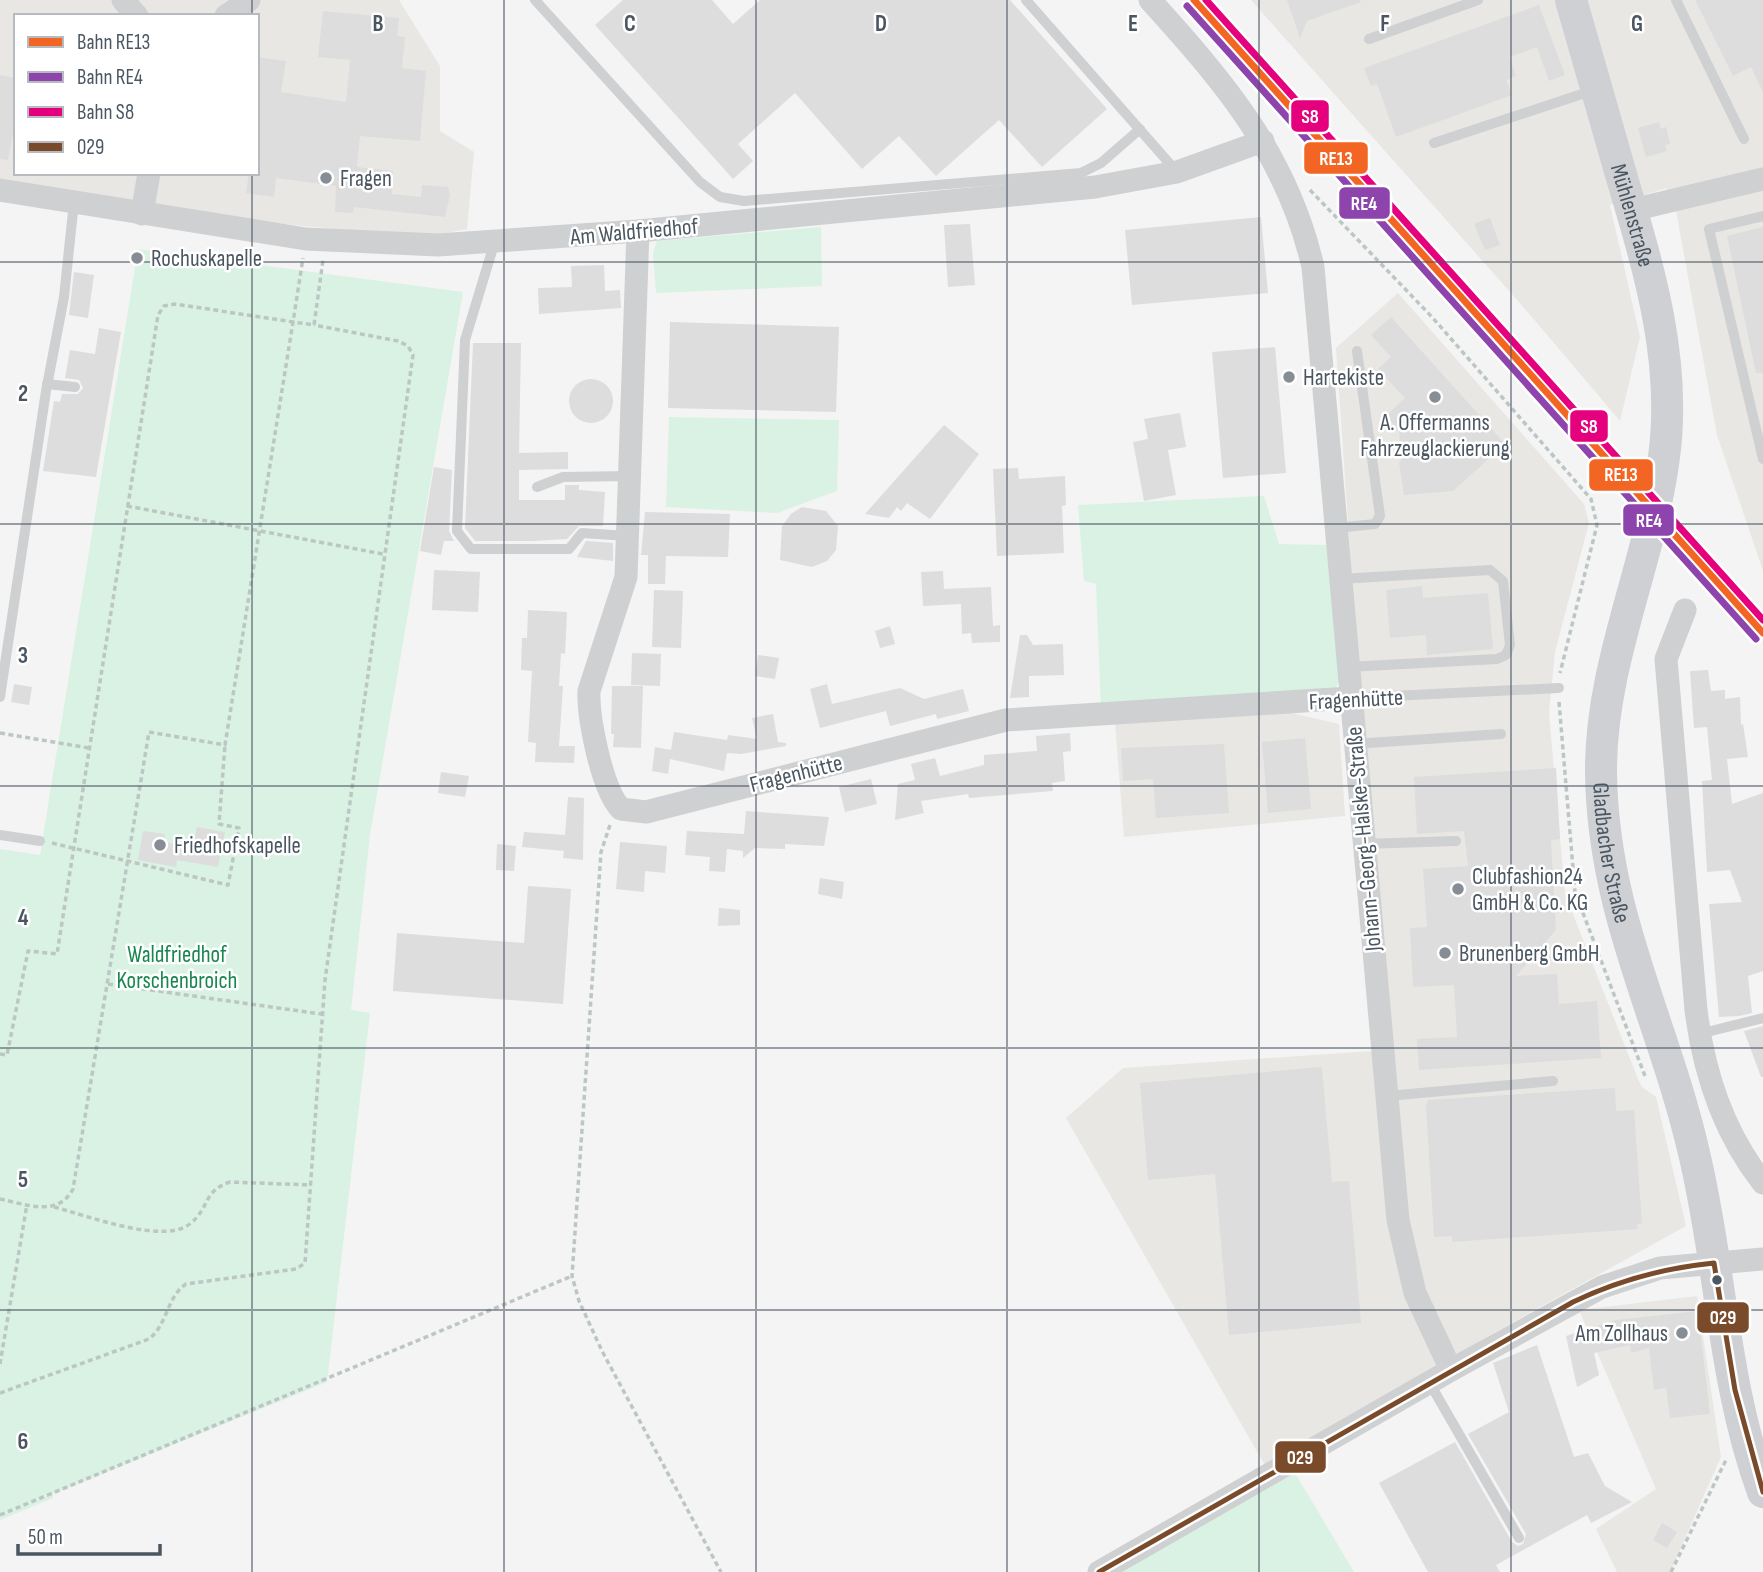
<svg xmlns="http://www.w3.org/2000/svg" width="1763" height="1572" viewBox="0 0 1763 1572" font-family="'Sofia Sans Condensed',sans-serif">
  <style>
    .commercial { fill: #e8e7e3; fill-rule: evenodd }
    .green { fill: #d9f2e3 }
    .building { fill: #ddddde }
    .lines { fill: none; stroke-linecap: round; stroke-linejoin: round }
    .path { stroke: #bcc7c4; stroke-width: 3.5; stroke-dasharray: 5 3.5; stroke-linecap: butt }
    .lane { stroke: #ced0d2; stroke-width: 10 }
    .street { stroke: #ced0d2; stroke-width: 23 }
    .secondary { stroke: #ced0d4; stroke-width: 32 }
    .bus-1-casing { stroke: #fff; stroke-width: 10 }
    .bus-1 { stroke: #7a4b2a; stroke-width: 5 }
    .rail-1-casing { stroke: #fff; stroke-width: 12 }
    .rail-2-casing { stroke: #fff; stroke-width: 12 }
    .rail-3-casing { stroke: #fff; stroke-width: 12 }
    .rail-1 { stroke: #f26522; stroke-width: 7 }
    .rail-2 { stroke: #8e44ad; stroke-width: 7 }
    .rail-3 { stroke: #e5007d; stroke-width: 7 }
    .grid { fill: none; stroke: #4a5661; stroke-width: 2; stroke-opacity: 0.55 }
    .poi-dot { fill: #868d94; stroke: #fff; stroke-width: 2.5 }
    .bus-dot { fill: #4a5661; stroke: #fff; stroke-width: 2.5 }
    .labels { text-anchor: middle; stroke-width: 5; stroke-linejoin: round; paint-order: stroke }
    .poi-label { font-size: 23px; fill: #4a5661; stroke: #fff; text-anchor: start }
    .street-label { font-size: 23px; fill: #4a5661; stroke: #fff }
    .park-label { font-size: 23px; fill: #17864f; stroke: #fff }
    .grid-label { font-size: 23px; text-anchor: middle; font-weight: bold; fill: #4a5661; stroke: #fff; stroke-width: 5; stroke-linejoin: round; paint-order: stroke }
    .line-badge { stroke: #fff; stroke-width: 2.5 }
    .badge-label { font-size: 19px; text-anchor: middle; font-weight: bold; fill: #fff }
  </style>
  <rect width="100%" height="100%" fill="#f4f4f4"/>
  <!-- commercial -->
  <g class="commercial">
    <path d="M0 0H399L440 66V131L474 152 467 229 425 237 303 226 125 206 0 185ZM16 16H257V173H16Z"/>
    <polygon points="1251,0 1763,0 1763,571 1717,435 1676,211 1667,188 1610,205 1640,337 1620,421 1526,310"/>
    <polygon points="1398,293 1584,504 1589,523 1555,652 1549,713 1565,894 1638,1079 1642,1087 1656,1097 1686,1226 1490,1335 1267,1469 1066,1118 1123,1068 1372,1051 1366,785 1336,348"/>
    <polygon points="1279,710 1339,724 1345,816 1124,837 1115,723"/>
    <polygon points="1697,1296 1721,1457 1670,1572 1617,1572 1596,1529 1656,1489 1579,1310"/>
  </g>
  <!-- green -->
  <g class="green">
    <polygon points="821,227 822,286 656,293 653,253 657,241"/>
    <polygon points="138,249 463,292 370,835 351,1010 370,1013 327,1382 53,1494 53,1498 0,1520 0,849 40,855"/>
    <polygon points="669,417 839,420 837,491 777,513 666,507"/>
    <polygon points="1264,496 1279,544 1330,545 1341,678 1332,695 1101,707 1096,584 1084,581 1078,505"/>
    <polygon points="1295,1473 1354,1572 1117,1572"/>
  </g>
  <!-- building -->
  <g class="building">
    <polygon points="623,0 712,0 733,24 760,0 1010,0 1107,109 1042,167 999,120 936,176 899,136 862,169 795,93 738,144 753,161 733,179 595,25"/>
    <polygon points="1287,0 1360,0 1361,2 1307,21 1300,38"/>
    <polygon points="1695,0 1763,0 1763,92 1751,67 1733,76"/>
    <polygon points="1539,5 1565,75 1549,81 1537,47 1509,57 1516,76 1506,80 1512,95 1396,137 1377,84 1371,86 1364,68"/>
    <polygon points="323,11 399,18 397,36 405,37 402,68 426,71 420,141 360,136 357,167 393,171 392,194 421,197 422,185 448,187 450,195 445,217 354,207 353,213 335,212 336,186 276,178 274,197 246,193 249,173 257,173 257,57 286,61 281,92 346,102 350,60 318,57"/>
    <polygon points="0,75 16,78 16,116 8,160 0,159"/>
    <polygon points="1659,122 1661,129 1666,127 1670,144 1665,145 1667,151 1646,157 1638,128"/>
    <polygon points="1261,217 1268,293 1132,305 1125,230"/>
    <polygon points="1490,218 1500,245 1485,250 1474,224"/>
    <polygon points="970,224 975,285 948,287 944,225"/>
    <polygon points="1763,227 1763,373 1756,373 1727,236"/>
    <polygon points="604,265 605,291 620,290 621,308 539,314 538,288 572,287 571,266"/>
    <polygon points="74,272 94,275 88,318 69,315"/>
    <polygon points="1391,317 1505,444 1453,491 1404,495 1399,463 1401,460 1399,430 1386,416 1405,398 1378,369 1391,357 1371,335"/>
    <polygon points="670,322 839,327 836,412 668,408"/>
    <polygon points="99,328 121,332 96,477 43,471 54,401 60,402 62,394 78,394 83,388 79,380 65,378 70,350 95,354"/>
    <polygon points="473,343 521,343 519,453 568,452 568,469 519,470 519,500 565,500 565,485 579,485 579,490 605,492 603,526 579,526 567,539 533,541 475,541 465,528"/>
    <polygon points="1275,347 1286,473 1223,478 1212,352"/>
    <circle cx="591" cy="401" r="22"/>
    <polygon points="1180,413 1186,447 1168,450 1176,495 1144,501 1133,442 1148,439 1144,419"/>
    <polygon points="944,425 979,454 930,519 907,503 901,511 897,507 889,518 865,514"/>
    <polygon points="434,467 452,470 449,531 454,541 444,541 441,555 420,551"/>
    <polygon points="1018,468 1019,479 1065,476 1066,505 1062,506 1064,553 997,556 993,469"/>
    <polygon points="802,507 826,511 838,526 836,550 827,561 812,567 780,560 782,526 791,514"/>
    <polygon points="645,512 730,514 728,557 666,556 665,584 648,584 648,555 641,555"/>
    <polygon points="586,541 613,543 613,561 577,557"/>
    <polygon points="434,570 480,572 478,612 432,610"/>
    <polygon points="943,571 944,589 991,587 993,626 1000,625 1000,642 972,643 971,633 962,634 961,604 923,606 921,572"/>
    <polygon points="1422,586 1423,598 1488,593 1493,649 1427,655 1426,635 1390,638 1386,590"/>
    <polygon points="654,590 683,591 681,648 652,647"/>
    <polygon points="528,610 567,612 565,654 561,653 559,686 563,686 559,746 575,746 574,763 535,762 536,743 528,742 532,671 521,670 522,638 527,638"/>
    <polygon points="890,626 895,644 880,648 875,631"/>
    <polygon points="1020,635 1027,635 1033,645 1063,644 1064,675 1029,676 1029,697 1010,698"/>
    <polygon points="632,653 661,654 660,686 631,685"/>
    <polygon points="758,655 779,658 775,679 755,676"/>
    <polygon points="1708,670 1711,691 1725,690 1725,699 1740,697 1741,725 1743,724 1748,757 1727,759 1732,804 1763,793 1763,971 1748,976 1752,1013 1739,1016 1719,1017 1709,904 1742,902 1730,870 1707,872 1702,781 1712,780 1707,727 1694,728 1690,671"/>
    <polygon points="14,684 32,687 29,705 11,702"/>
    <polygon points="827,684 832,704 900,688 924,699 963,689 969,711 937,719 936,714 890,726 886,711 820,728 810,689"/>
    <polygon points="612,686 643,686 641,748 613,747 614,734 611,734"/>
    <polygon points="773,714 778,742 786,743 786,746 741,754 727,753 724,771 670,759 668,774 652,771 655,747 671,750 674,732 727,740 728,735 757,739 752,718"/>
    <polygon points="1070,733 1071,751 1063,752 1065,781 1052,783 1053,791 969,798 968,794 921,801 924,813 895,820 898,784 915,780 911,764 935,758 940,776 984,765 984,755 1037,751 1036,736"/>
    <polygon points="1305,738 1311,809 1268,813 1262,742"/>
    <polygon points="1224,744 1229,813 1156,818 1153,779 1123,781 1121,748"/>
    <polygon points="1556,768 1560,839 1551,840 1556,930 1516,976 1557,974 1559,1004 1597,1001 1601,1058 1419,1070 1417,1039 1457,1037 1454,985 1413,987 1410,928 1427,927 1423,869 1468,866 1464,831 1417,834 1414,777"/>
    <polygon points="441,772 469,776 465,797 438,793"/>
    <polygon points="871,779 877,804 845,812 839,787"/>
    <polygon points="568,797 584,798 583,860 563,858 564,851 522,847 524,832 565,835"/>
    <polygon points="746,811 829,817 824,846 785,844 785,849 755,848 743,858 743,851 727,849 725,872 709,871 710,857 685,855 687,831 744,834"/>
    <polygon points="197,827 225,832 218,867 177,860 176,867 138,860 143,831 165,834 164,842 193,847"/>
    <polygon points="620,842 667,846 665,873 645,871 644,892 616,889"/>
    <polygon points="497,844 516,846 514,871 496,870"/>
    <polygon points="820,878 844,882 842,899 818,894"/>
    <polygon points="528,886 571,889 563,1004 393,991 397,933 524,943"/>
    <polygon points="719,908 740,910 740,925 718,926"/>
    <polygon points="1763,1026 1763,1077 1761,1077 1744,1031"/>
    <polygon points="1322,1067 1332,1182 1349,1181 1361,1323 1229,1335 1215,1174 1148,1180 1140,1083"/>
    <polygon points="1615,1088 1616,1111 1634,1110 1642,1224 1637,1224 1638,1229 1452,1242 1452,1236 1434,1237 1426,1106 1428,1100"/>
    <polygon points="1698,1311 1710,1414 1670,1418 1666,1388 1654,1390 1649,1348 1631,1353 1630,1345 1594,1353 1599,1375 1577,1387 1566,1336 1616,1320"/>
    <polygon points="1537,1345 1574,1457 1588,1453 1605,1486 1632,1502 1591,1523 1587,1515 1496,1565 1500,1572 1428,1572 1379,1483 1455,1442 1512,1542 1518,1546 1523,1544 1526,1534 1468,1434 1509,1412 1493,1363"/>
    <polygon points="1662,1523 1677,1532 1667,1548 1653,1540"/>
  </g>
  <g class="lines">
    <!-- path -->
    <g class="path">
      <polyline points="1310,190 1432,317 1591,499 1597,525 1560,673"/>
      <polyline points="127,506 383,554"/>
      <polyline points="1559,702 1575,892 1645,1076"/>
      <polyline points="0,733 89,748"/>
      <polyline points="610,825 601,852 572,1276 579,1301 602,1351 721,1572"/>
      <polyline points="52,843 228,885 239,828 219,824 225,745"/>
      <polyline points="108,984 321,1014"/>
      <polyline points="0,1054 7,1055 28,951 57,954 158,315 164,306 175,304 293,322 303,258"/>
      <path d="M0 1199C25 1204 58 1218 73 1189L149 732 225 745 293 322 314 325 323 260"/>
      <path d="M54 1207C86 1215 165 1246 191 1223 210 1207 203 1191 230 1182L311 1185"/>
      <polyline points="0,1364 27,1204"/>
      <path d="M0 1393 149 1339C168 1324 166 1298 186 1284L296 1269 305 1263 325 980 413 355 408 346 398 341 314 325"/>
      <polyline points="0,1515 572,1276"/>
      <polyline points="1671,1572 1726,1460"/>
    </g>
    <!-- lane -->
    <g class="lane">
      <polyline points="535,0 700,182 720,197 744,201 1081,173 1101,163 1140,129"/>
      <polyline points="1026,0 1177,172"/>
      <polyline points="1676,0 1744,139"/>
      <polyline points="1369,39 1478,0"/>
      <polyline points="1434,143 1594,90"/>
      <polyline points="1763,216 1709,229 1763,459"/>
      <polyline points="495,241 465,340 457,531 471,549 569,549 582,533 628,536"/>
      <polyline points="47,384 75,387"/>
      <polyline points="537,487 563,477 630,476"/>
      <polyline points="1336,528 1375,524 1380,516 1357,351"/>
      <polyline points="1340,579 1490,570 1503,581 1510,645 1506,655 1497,659 1347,667"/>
      <polyline points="0,697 46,391 64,297 74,202"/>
      <polyline points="1350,698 1559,688"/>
      <polyline points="1354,744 1501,734"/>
      <polyline points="0,835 40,841"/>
      <polyline points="1363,844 1456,841"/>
      <polyline points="1699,1034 1763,1018"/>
      <polyline points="1387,1096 1553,1081"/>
      <polyline points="1429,1382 1519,1538"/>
    </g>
    <!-- street -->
    <g class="street">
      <polyline points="123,0 137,16"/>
      <path d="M1150 0C1225 83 1287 155 1313 267L1398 1220 1415 1293 1451 1370"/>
      <polyline points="226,16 249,0"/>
      <polyline points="0,190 306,239 438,245 638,231 1095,187 1177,172 1263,141"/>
      <polyline points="1632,210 1763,179"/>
      <polyline points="142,214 149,173"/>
      <path d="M638 231 626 577 589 691C588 718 602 790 621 809L646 812 1006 720 1350 698"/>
      <path d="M1685 610 1666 659 1696 1010C1704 1074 1723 1132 1763 1183"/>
      <polyline points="1099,1572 1451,1370 1602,1287 1660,1268 1763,1259"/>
    </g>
    <!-- secondary -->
    <path class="secondary" id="s1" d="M1571 0C1588 59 1605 118 1622 178 1649 269 1677 361 1664 457 1650 564 1600 664 1601 773 1603 916 1663 1019 1694 1153 1721 1265 1723 1383 1763 1492"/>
    <!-- bus-1 casing -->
    <g class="bus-1-casing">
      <path id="bus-1" d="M1099 1572 1573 1302C1619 1280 1663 1268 1714 1263L1735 1390 1763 1492"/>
    </g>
    <!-- bus-1 -->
    <use href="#bus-1" class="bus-1"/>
    <!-- rail-1 casing -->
    <g class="rail-1-casing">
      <polyline id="rail-1" points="1194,0 1763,633"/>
    </g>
    <!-- rail-2 casing -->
    <g class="rail-2-casing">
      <polyline id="rail-2" points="1187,6 1756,639"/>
    </g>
    <!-- rail-3 casing -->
    <g class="rail-3-casing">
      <polyline id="rail-3" points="1206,0 1763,620"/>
    </g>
    <!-- rail-1 -->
    <use href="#rail-1" class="rail-1"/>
    <!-- rail-2 -->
    <use href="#rail-2" class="rail-2"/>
    <!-- rail-3 -->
    <use href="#rail-3" class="rail-3"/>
  </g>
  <!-- grid -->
  <path class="grid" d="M252 0V16M504 0V1572M756 0V1572M1007 0V1572M1259 0V1572M1511 0V1572M252 173V1572M0 262H1763M0 524H1763M0 786H1763M0 1048H1763M0 1310H1763"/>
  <!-- markers -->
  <g class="poi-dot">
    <circle cx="326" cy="178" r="7"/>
    <circle cx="137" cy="258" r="7"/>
    <circle cx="1289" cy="377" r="7"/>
    <circle cx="1435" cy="397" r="7"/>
    <circle cx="160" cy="845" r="7"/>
    <circle cx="1458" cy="889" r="7"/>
    <circle cx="1445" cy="953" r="7"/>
    <circle cx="1682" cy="1333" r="7"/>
  </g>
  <circle class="bus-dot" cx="1717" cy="1280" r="6"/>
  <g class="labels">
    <!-- poi labels -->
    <g class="poi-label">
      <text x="340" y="186">Fragen</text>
      <text x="151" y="266">Rochuskapelle</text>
      <text x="1303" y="385">Hartekiste</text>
      <text x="1435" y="430" text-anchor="middle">A. Offermanns<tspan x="1435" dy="26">Fahrzeuglackierung</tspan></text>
      <text x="174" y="853">Friedhofskapelle</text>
      <text x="1472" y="884">Clubfashion24<tspan x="1472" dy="26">GmbH &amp; Co. KG</tspan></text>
      <text x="1459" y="961">Brunenberg GmbH</text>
      <text x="1668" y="1341" text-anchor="end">Am Zollhaus</text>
    </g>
    <!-- street labels -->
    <g class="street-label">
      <text dy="8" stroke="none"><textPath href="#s1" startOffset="224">Mühlenstraße</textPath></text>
      <text transform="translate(634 231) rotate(-5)" y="8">Am Waldfriedhof</text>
      <text transform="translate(1356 699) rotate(-3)" y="8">Fragenhütte</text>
      <text transform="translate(796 773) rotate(-14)" y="8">Fragenhütte</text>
      <text transform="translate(1363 839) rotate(-95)" y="8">Johann-Georg-Halske-Straße</text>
      <text dy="8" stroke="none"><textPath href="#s1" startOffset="873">Gladbacher Straße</textPath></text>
    </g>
    <!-- park labels -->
    <g class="park-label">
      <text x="177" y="962">Waldfriedhof<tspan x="177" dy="26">Korschenbroich</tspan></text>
    </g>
  </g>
  <g class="grid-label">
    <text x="378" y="31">B</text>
    <text x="630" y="31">C</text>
    <text x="881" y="31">D</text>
    <text x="1133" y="31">E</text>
    <text x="1385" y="31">F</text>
    <text x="1637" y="31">G</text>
    <text x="23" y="401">2</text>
    <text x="23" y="663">3</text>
    <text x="23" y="925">4</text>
    <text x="23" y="1187">5</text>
    <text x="23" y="1449">6</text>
  </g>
  <g class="line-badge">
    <rect x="1290" y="99" width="40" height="34" rx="7" fill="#e5007d"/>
    <rect x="1303" y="141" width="66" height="34" rx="7" fill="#f26522"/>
    <rect x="1338" y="186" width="53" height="34" rx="7" fill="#8e44ad"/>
    <rect x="1569" y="409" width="40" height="34" rx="7" fill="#e5007d"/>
    <rect x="1588" y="458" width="66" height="34" rx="7" fill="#f26522"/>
    <rect x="1622" y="503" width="53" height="34" rx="7" fill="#8e44ad"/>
    <rect x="1696" y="1301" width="54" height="33" rx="7" fill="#7a4b2a"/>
    <rect x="1274" y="1440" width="53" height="34" rx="7" fill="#7a4b2a"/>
  </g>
  <g class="badge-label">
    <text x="1310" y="123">S8</text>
    <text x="1336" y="165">RE13</text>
    <text x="1364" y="210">RE4</text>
    <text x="1589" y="433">S8</text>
    <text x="1621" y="481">RE13</text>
    <text x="1649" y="527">RE4</text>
    <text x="1723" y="1324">029</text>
    <text x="1300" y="1464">029</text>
  </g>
  <!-- legend -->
  <rect x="14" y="14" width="245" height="161" fill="#ffffff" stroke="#b7bbc0" stroke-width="2"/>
  <rect x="28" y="37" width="35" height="10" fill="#f26522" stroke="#b7bbc0" stroke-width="2"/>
  <text x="77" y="49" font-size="21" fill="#4a5661">Bahn RE13</text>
  <rect x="28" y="72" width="35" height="10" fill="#8e44ad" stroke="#b7bbc0" stroke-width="2"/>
  <text x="77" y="84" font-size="21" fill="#4a5661">Bahn RE4</text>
  <rect x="28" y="107" width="35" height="10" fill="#e5007d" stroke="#b7bbc0" stroke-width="2"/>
  <text x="77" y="119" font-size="21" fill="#4a5661">Bahn S8</text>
  <rect x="28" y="142" width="35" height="10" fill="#7a4b2a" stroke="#b7bbc0" stroke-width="2"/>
  <text x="77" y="154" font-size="21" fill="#4a5661">029</text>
  <!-- scale -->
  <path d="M18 1544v10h142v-10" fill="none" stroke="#4a5661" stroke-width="3.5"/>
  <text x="28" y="1544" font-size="21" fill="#4a5661" stroke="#ffffff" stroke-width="5" paint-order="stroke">50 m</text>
</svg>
